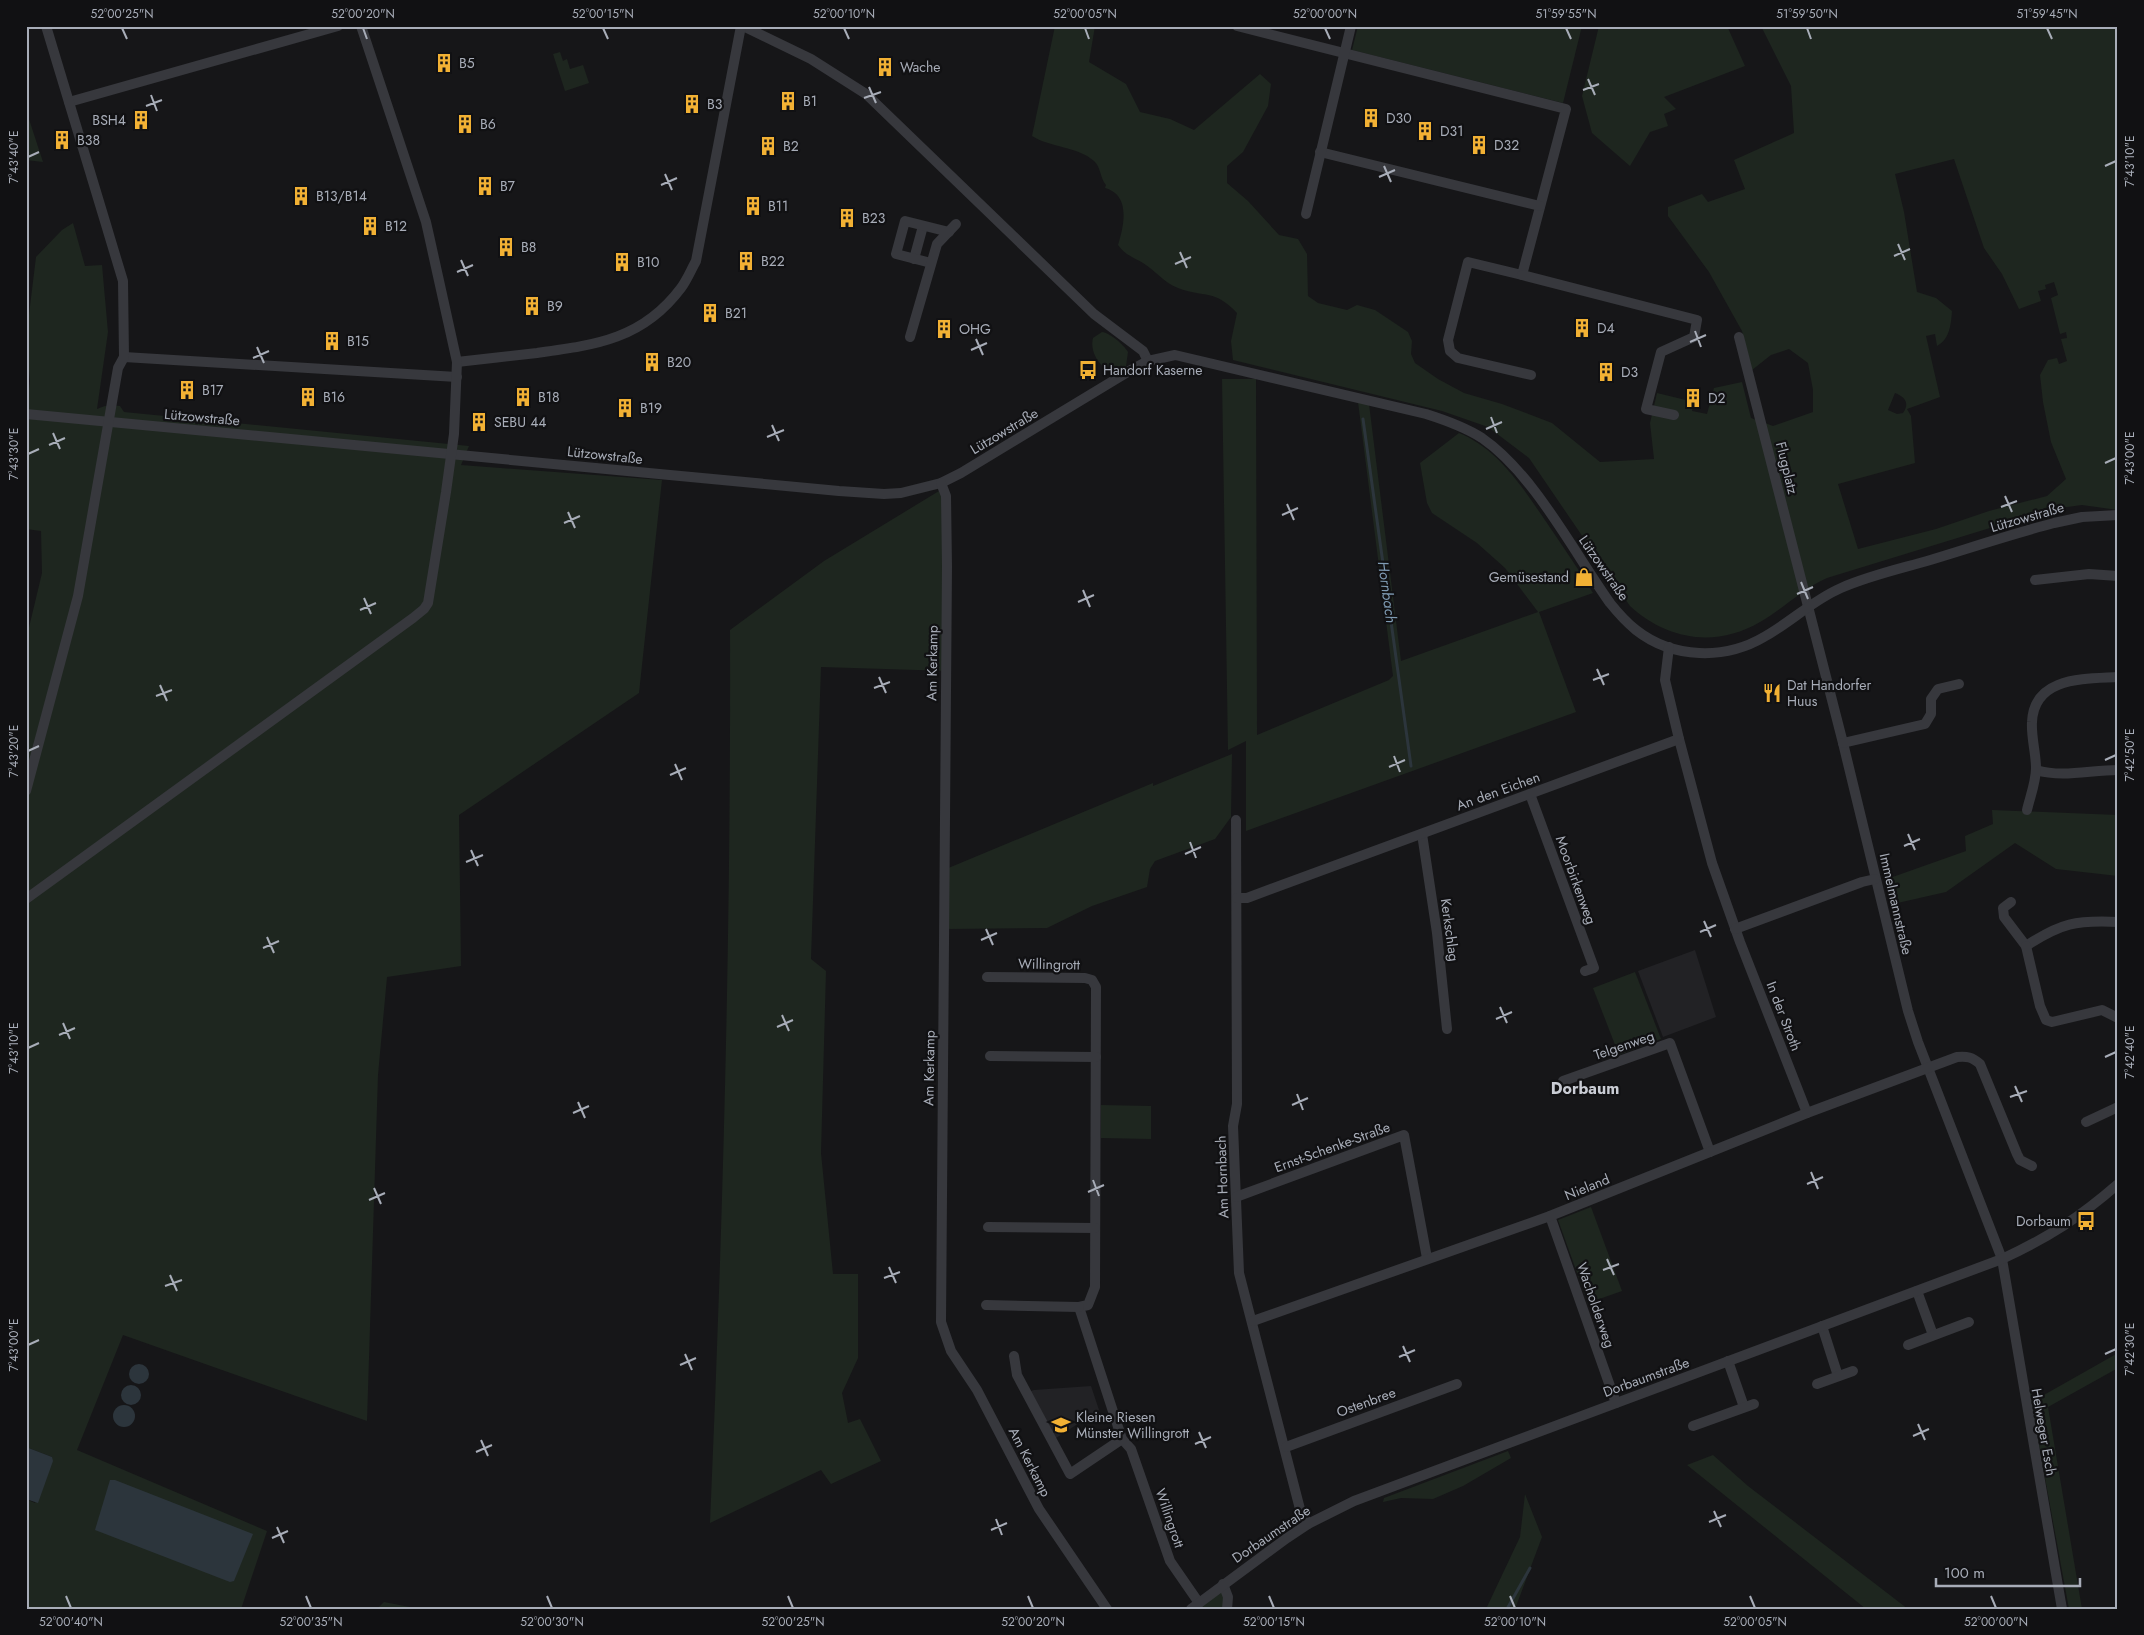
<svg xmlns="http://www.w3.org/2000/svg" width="2144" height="1635" viewBox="0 0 2144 1635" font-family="Jost,sans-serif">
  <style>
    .built { fill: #222225 }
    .green { fill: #1e261f; fill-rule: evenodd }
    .water { fill: #2c353c }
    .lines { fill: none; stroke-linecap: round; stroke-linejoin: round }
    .stream { stroke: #2c353c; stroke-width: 3 }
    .minor { stroke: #37383d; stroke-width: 10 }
    .ticks { fill: none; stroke: #a8adb8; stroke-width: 2 }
    .labels { text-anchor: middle; stroke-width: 4.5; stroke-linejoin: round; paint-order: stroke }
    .poi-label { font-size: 14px; fill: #a8adb8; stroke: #111113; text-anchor: start }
    .street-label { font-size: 14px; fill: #a8adb8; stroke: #111113 }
    .water-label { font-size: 15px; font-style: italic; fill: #7f9bb3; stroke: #111113 }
    .quarter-label { font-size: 16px; font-weight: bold; fill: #c9ccd4; stroke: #111113 }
    .neatline { fill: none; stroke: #a8adb8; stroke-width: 2 }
    .ticks-label { font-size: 12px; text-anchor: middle; fill: #a8adb8 }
  </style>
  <rect width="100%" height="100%" fill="#161618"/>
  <!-- built -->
  <g class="built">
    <polygon points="1695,950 1716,1017 1663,1037 1638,971"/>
    <polygon points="1091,1386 1099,1410 1053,1440 1028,1392 1034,1390"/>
  </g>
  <!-- green -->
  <g class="green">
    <path d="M1055 26H1095L1089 62 1126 84 1140 112 1170 119 1194 130 1260 74 1271 84 1268 106 1243 152 1227 166V183L1248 201 1279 235 1298 239 1307 254 1308 296 1318 303 1347 310 1357 305 1375 310 1408 332 1412 341 1411 354 1415 363 1438 379 1464 393 1502 404 1552 423 1600 462 1654 459 1650 423 1657 393 1694 402 1692 411 1707 414 1714 388 1742 382 1751 418 1773 426 1813 412V390L1808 363 1789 349 1771 355 1752 370 1742 331 1709 272 1668 216V207L1702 194 1708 202 1745 189 1734 160 1794 133 1791 86 1761 26H2118V510L2082 505 2052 509 1827 578C1802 589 1783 609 1760 622 1716 648 1667 640 1630 606L1529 458 1488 427 1442 411 1233 360 1231 341 1237 313C1215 289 1205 298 1178 288 1164 283 1155 270 1143 263 1133 257 1125 255 1118 245 1124 226 1131 195 1105 188L1106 185C1100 178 1101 167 1094 161 1077 146 1051 148 1032 136ZM1954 159 1984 248 2002 274 2019 309 2041 301 2038 291 2046 289 2045 285 2054 282 2058 295 2051 298 2060 334 2066 332 2067 338 2061 339 2067 361 2059 364 2057 358 2048 360 2040 375 2043 402 2051 442 2066 479 2047 496 1989 511 1936 529 1858 549 1838 484 1915 463 1911 416 1907 409 1940 397 1926 336 1935 334 1937 346C1950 339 1951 324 1952 311L1936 298 1917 292 1904 212 1895 174ZM1895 393C1905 397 1910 403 1903 413L1897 414 1888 410Z"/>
    <polygon points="1358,26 1582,26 1563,103 1352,50"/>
    <polygon points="1599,26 1727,26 1745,66 1664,97 1676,109 1664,114 1668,126 1650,132 1630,166 1592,133 1582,96"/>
    <polygon points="560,52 563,61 567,59 570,69 583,65 589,83 565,91 553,54"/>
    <polygon points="26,110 43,162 26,160"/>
    <path d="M73 223 85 266 102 265 108 332 97 409C105 405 110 405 120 406L124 412 469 446 461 465 662 480 639 693 459 815 461 966 387 977 378 1075 367 1421 123 1335 77 1450 267 1531 241 1609H26V1499L35 1503 52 1457 26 1447V640L42 573 41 531 26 529V417L30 381 26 339 36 257 62 230Z"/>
    <path d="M1102 332C1110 333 1123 344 1128 352L1126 366C1109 382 1088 356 1093 338Z"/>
    <path d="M1222 379H1256L1257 735 1389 680 1393 676 1358 402 1369 404 1401 661 1538 612 1505 568 1477 543 1432 513 1427 503 1420 463 1459 433C1501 450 1526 493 1551 529 1565 550 1580 571 1593 593L1539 612 1576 712 1246 831V741L1228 750Z"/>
    <path d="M939 491 944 504 949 671 821 667 811 959 826 971 821 1153 833 1274H858V1358L842 1393 848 1423 860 1419 881 1461 831 1484 821 1470 710 1523C723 1225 731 928 730 630L824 561Z"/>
    <polygon points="1232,754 1231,817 1215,839 1155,861 1150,869 1147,887 1092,906 1047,928 946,929 946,869 1153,783 1153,786"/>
    <polygon points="1992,810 2118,815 2118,876 2056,869 2015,843 1946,892 1893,904 1887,879 1966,851 1965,836 1993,824"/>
    <polygon points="1635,972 1661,1039 1619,1055 1593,988"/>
    <polygon points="1101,1105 1151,1106 1151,1139 1101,1138"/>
    <polygon points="1591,1207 1622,1291 1588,1303 1558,1220"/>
    <polygon points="2118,1353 2118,1368 2048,1407 2082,1609 2069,1609 2029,1390 2035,1400"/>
    <polygon points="1508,1451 1511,1458 1463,1486 1433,1499 1401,1498 1383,1502 1384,1498"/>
    <polygon points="1713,1455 1748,1486 1908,1609 1866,1609 1687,1465"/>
    <polygon points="1525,1494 1542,1537 1515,1609 1486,1609 1520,1537"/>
    <polygon points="1222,1590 1229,1609 1198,1609"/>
    <polygon points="384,1602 420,1609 377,1609"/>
  </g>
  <!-- water -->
  <g class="water">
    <circle cx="139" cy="1374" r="10"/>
    <circle cx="131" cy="1395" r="10"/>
    <circle cx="124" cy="1416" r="11"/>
    <polygon points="26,1447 52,1457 53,1461 38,1503 26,1499"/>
    <polygon points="110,1480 115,1480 253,1534 234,1581 230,1582 95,1530"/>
  </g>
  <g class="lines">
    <!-- stream -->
    <g class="stream">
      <polyline points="1363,419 1411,766"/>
      <polyline points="1507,1609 1530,1568"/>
    </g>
    <!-- minor -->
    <g class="minor">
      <polyline points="743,26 811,59 866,94 1094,314 1143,351 1148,361"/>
      <polyline points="1237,26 1566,109 1522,275 1468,262 1448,340 1450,351 1458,358 1531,375"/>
      <polyline points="69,102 338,26"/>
      <polyline points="1320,152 1540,206"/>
      <polyline points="1306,214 1351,26"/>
      <polyline points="914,259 923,226"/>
      <polyline points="931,263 896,254 905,221 949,232"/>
      <polyline points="1522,275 1697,320 1694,337 1661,352 1646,409 1674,415"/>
      <polyline points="910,337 937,244 956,224"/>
      <polyline points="1739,337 1843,743 1908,1011 1918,1042 2002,1259 2062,1609"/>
      <polyline points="124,357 457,377"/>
      <path d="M457 362C484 359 510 356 537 353 596 345 643 339 681 288 687 280 691 270 696 261L741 26"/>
      <path d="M26 414 839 491 884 494 901 493 941 483 961 473 1131 370 1148 361 1175 355 1426 414C1445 420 1465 427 1482 438 1534 474 1573 551 1610 603 1618 613 1626 622 1636 630 1673 659 1725 660 1764 637 1791 622 1813 600 1841 588 1868 576 1899 569 1927 561 1970 548 2012 534 2054 523L2082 517 2118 515"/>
      <polyline points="941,483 946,496 947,566 941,1322 951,1351 977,1390 1039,1509 1107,1609"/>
      <polyline points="2035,580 2089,574 2118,576"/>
      <polyline points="1679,739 1712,863 1740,942 1807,1113"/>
      <polyline points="1843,743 1925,724 1931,714 1931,699 1938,689 1959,684"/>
      <path d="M2036 770C2063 778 2090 770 2118 770"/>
      <polyline points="26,791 78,596 118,368 124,357 123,281 46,26"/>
      <polyline points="1530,794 1594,968 1585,971"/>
      <path d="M2027 810C2030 797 2036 782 2036 768 2036 753 2031 737 2032 722 2034 676 2085 679 2118 677"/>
      <polyline points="1236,820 1237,1104 1233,1126 1239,1273 1300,1509 1308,1524"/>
      <polyline points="1422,834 1437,933 1447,1029"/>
      <polyline points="1237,898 1247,898 1271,889 1679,739 1665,680 1669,647"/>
      <polyline points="26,899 413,618 424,609 428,603 446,492 454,434 457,362 426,222 361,26"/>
      <path d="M2011 902 2003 908 2004 917 2026 946C2061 923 2076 920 2118 922"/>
      <polyline points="1735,929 1862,882 1875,879"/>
      <polyline points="2026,946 2040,1006 2046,1020 2052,1022 2102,1010 2118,1018"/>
      <polyline points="987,977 1085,978 1092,980 1096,987 1095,1287 1088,1305 1079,1307 1122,1439 1131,1449 1170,1561 1199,1603"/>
      <polyline points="990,1056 1096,1057"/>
      <polyline points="1563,1081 1670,1043 1710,1152"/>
      <polyline points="2086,1122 2118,1107"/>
      <polyline points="1236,1197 1404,1135 1427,1258"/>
      <polyline points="1550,1216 1616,1403"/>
      <polyline points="988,1227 1095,1228"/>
      <polyline points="1917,1291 1933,1335"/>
      <polyline points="986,1305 1079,1307"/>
      <path d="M1253 1321 1550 1216 1807 1113 1957 1057C1967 1056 1972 1057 1980 1064L2017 1154 2020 1160 2032 1166"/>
      <polyline points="1822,1326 1838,1376"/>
      <polyline points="1908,1345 1969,1322"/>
      <polyline points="1014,1356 1017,1375 1070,1474 1122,1439"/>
      <polyline points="1728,1361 1744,1407"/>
      <polyline points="1817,1384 1853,1371"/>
      <polyline points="1693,1426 1754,1404"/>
      <polyline points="1286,1447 1457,1384"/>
      <polyline points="1223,1584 1228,1597 1227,1609"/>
      <path d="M1191 1609 1287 1538 1308 1524 1354 1501 2002 1259C2049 1237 2079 1218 2118 1184"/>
    </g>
  </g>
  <!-- ticks -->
  <path class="ticks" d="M122 28 127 39M363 28 367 39M603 28 608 39M844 28 849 39M1085 28 1089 39M1325 28 1330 39M1566 28 1571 39M1807 28 1811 39M2047 28 2052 39M1588 79 1595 95M869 87 876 103M1583 90 1599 84M151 95 157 111M864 98 881 92M146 106 162 100M28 157 39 152M1384 166 1391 182M2105 166 2116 161M665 174 672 190M1379 177 1395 170M661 185 677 178M1898 244 1905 260M1180 252 1187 268M1894 256 1910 249M461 260 468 276M1175 264 1191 257M457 272 473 265M1695 331 1701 347M976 339 983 355M1690 342 1706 335M257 347 264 363M971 350 987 343M253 358 269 351M1491 417 1497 433M772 425 779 441M1486 429 1502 422M53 433 60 449M767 437 784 430M49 445 65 438M28 454 39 449M2105 463 2116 458M2005 496 2012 512M1287 504 1294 520M2001 507 2017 501M568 512 575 528M1282 515 1298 508M564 523 580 516M1801 582 1808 599M1083 590 1090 607M1797 594 1813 587M364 598 371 614M1078 602 1094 595M360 610 376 603M1597 669 1604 685M879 677 886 693M1593 680 1609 674M160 685 167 701M874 688 890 682M156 696 172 690M28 751 39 746M1394 756 1400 772M2105 760 2116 755M675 764 682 780M1389 767 1405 760M670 775 686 768M1908 834 1915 850M1190 842 1196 858M1904 846 1920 839M471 850 478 866M1185 854 1201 847M466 862 483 855M1704 921 1711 937M986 929 993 945M1700 932 1716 925M267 937 274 953M981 940 997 933M263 948 279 941M1500 1007 1507 1023M782 1015 789 1031M1496 1019 1512 1012M63 1023 70 1039M777 1027 793 1020M59 1035 75 1028M28 1048 39 1043M2105 1057 2116 1052M2015 1086 2022 1102M1297 1094 1303 1110M2010 1097 2027 1091M578 1102 585 1118M1292 1105 1308 1098M573 1113 589 1106M1811 1172 1818 1189M1093 1180 1099 1196M1807 1184 1823 1177M374 1188 381 1204M1088 1192 1104 1185M369 1200 385 1193M1607 1259 1614 1275M889 1267 896 1283M1603 1270 1619 1264M170 1275 177 1291M884 1278 900 1272M165 1286 182 1280M28 1345 39 1340M1403 1346 1410 1362M685 1354 692 1370M2105 1354 2116 1349M1399 1357 1415 1350M680 1365 696 1358M1918 1424 1925 1440M1199 1432 1206 1448M1913 1436 1929 1429M481 1440 488 1456M1195 1444 1211 1437M476 1452 492 1445M1714 1511 1721 1527M996 1519 1002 1535M1709 1522 1726 1515M277 1527 284 1543M991 1530 1007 1523M272 1538 288 1531M66 1596 71 1608M306 1596 311 1608M547 1596 552 1608M788 1596 793 1608M1028 1596 1033 1608M1269 1596 1274 1608M1510 1596 1515 1608M1750 1596 1755 1608M1991 1596 1996 1608"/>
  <!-- icons -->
  <defs>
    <g id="building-bare" transform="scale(1.5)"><path d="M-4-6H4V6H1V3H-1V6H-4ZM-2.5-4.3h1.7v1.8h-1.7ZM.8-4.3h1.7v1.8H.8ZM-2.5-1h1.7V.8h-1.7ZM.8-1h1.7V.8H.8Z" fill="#f2b134" stroke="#111113" stroke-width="2.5" paint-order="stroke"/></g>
    <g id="bus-bare" transform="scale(1.5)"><path d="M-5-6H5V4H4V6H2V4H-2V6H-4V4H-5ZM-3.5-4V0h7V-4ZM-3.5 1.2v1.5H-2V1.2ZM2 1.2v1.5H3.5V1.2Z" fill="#f2b134" stroke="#111113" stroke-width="2.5" paint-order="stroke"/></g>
    <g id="shop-bare" transform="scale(1.5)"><path d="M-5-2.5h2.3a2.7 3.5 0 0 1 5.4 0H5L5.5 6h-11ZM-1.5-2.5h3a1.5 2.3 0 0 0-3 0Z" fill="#f2b134" stroke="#111113" stroke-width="2.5" paint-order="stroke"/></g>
    <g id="restaurant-bare" transform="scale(1.5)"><path d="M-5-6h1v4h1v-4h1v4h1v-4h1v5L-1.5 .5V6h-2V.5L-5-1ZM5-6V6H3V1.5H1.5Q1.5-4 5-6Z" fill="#f2b134" stroke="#111113" stroke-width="2.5" paint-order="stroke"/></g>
    <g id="school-bare" transform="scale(1.5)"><path d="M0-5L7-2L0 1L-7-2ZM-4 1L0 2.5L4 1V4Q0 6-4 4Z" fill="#f2b134" stroke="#111113" stroke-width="2.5" paint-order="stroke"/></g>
  </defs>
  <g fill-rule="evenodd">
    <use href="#building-bare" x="444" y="63"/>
    <use href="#building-bare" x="885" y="67"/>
    <use href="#building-bare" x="788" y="101"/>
    <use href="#building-bare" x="692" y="104"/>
    <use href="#building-bare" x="1371" y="118"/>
    <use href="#building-bare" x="141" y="120"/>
    <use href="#building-bare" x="465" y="124"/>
    <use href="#building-bare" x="1425" y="131"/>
    <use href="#building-bare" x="62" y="140"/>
    <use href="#building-bare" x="1479" y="145"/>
    <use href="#building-bare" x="768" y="146"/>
    <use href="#building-bare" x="485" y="186"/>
    <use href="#building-bare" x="301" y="196"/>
    <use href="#building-bare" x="753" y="206"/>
    <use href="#building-bare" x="847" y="218"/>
    <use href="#building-bare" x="370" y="226"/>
    <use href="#building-bare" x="506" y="247"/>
    <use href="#building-bare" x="746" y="261"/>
    <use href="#building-bare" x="622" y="262"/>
    <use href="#building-bare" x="532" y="306"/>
    <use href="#building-bare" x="710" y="313"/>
    <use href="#building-bare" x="1582" y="328"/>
    <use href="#building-bare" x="944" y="329"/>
    <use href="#building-bare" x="332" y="341"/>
    <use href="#building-bare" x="652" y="362"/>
    <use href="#bus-bare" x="1088" y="370"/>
    <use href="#building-bare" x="1606" y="372"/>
    <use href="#building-bare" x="187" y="390"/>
    <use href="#building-bare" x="308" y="397"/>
    <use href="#building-bare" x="523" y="397"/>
    <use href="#building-bare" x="1693" y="398"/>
    <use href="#building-bare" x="625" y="408"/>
    <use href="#building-bare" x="479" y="422"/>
    <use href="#shop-bare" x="1584" y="577"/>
    <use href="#restaurant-bare" x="1772" y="693"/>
    <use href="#bus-bare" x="2086" y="1221"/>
    <use href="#school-bare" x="1061" y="1425"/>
  </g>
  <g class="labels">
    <!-- poi labels -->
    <g class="poi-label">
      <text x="459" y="68">B5</text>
      <text x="900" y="72">Wache</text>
      <text x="803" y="106">B1</text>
      <text x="707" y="109">B3</text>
      <text x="1386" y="123">D30</text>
      <text x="126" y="125" text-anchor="end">BSH4</text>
      <text x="480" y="129">B6</text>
      <text x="1440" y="136">D31</text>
      <text x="77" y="145">B38</text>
      <text x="1494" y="150">D32</text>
      <text x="783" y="151">B2</text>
      <text x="500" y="191">B7</text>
      <text x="316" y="201">B13/B14</text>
      <text x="768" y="211">B11</text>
      <text x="862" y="223">B23</text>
      <text x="385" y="231">B12</text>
      <text x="521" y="252">B8</text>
      <text x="761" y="266">B22</text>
      <text x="637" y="267">B10</text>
      <text x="547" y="311">B9</text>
      <text x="725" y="318">B21</text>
      <text x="1597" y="333">D4</text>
      <text x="959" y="334">OHG</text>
      <text x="347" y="346">B15</text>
      <text x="667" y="367">B20</text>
      <text x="1103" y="375">Handorf Kaserne</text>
      <text x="1621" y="377">D3</text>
      <text x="202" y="395">B17</text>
      <text x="323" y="402">B16</text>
      <text x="538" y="402">B18</text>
      <text x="1708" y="403">D2</text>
      <text x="640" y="413">B19</text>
      <text x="494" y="427">SEBU 44</text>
      <text x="1569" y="582" text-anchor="end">Gemüsestand</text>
      <text x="1787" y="690">Dat Handorfer<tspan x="1787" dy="16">Huus</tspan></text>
      <text x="2071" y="1226" text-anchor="end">Dorbaum</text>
      <text x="1076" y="1422">Kleine Riesen<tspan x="1076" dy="16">Münster Willingrott</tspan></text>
    </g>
    <!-- street labels -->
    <g class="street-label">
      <text transform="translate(202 417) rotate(5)" y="5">Lützowstraße</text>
      <text transform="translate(1004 431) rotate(-31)" y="5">Lützowstraße</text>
      <text transform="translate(605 455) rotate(6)" y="5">Lützowstraße</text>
      <text transform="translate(1787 468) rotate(76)" y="5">Flugplatz</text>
      <text transform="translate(2027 517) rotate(-16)" y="5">Lützowstraße</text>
      <text transform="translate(1604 568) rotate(55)" y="5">Lützowstraße</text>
      <text transform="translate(932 663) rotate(-89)" y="5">Am Kerkamp</text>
      <text transform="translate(1498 791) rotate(-20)" y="5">An den Eichen</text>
      <text transform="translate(1576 880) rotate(70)" y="5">Moorbirkenweg</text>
      <text transform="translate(1896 904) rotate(77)" y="5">Immelmannstraße</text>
      <text transform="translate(1450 930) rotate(82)" y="5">Kerkschlag</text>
      <text transform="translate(1049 964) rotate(1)" y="5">Willingrott</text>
      <text transform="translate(1784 1016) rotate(69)" y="5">In der Stroth</text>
      <text transform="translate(1624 1045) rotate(-19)" y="5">Telgenweg</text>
      <text transform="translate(929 1068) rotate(-89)" y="5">Am Kerkamp</text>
      <text transform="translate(1332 1147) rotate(-20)" y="5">Ernst-Schenke-Straße</text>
      <text transform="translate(1222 1177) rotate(-92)" y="5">Am Hornbach</text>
      <text transform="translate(1587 1187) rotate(-22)" y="5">Nieland</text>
      <text transform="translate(1596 1305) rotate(71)" y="5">Wacholderweg</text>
      <text transform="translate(1646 1377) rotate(-20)" y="5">Dorbaumstraße</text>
      <text transform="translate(1366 1402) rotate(-20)" y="5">Ostenbree</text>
      <text transform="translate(2044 1432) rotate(80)" y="5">Helweger Esch</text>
      <text transform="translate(1030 1462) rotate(63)" y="5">Am Kerkamp</text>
      <text transform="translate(1170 1518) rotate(71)" y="5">Willingrott</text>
      <text transform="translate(1271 1534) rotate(-34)" y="5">Dorbaumstraße</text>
    </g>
    <!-- water labels -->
    <g class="water-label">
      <text transform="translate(1387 592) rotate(82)" y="5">Hornbach</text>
    </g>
    <!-- quarter labels -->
    <g class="quarter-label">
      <text x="1585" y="1094">Dorbaum</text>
    </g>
  </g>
  <!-- border -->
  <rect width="2144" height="1635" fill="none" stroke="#111113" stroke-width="55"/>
  <!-- scale -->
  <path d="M1936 1578v8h144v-8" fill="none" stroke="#a8adb8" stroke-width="2.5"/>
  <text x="1944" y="1578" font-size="15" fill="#a8adb8" stroke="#111113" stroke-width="4" paint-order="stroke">100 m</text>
  <rect x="28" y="28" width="2088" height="1580" class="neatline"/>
  <g class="ticks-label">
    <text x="122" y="18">52°00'25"N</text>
    <text x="363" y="18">52°00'20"N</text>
    <text x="603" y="18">52°00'15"N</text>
    <text x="844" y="18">52°00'10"N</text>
    <text x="1085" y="18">52°00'05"N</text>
    <text x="1325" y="18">52°00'00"N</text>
    <text x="1566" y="18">51°59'55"N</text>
    <text x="1807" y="18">51°59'50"N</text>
    <text x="2047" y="18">51°59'45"N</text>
    <text transform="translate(14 157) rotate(-90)" y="4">7°43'40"E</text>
    <text transform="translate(2130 161) rotate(-90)" y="4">7°43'10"E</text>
    <text transform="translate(14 454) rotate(-90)" y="4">7°43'30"E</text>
    <text transform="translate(2130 458) rotate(-90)" y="4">7°43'00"E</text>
    <text transform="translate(14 751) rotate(-90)" y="4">7°43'20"E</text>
    <text transform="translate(2130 755) rotate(-90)" y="4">7°42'50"E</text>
    <text transform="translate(14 1048) rotate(-90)" y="4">7°43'10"E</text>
    <text transform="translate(2130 1052) rotate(-90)" y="4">7°42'40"E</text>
    <text transform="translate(14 1345) rotate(-90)" y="4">7°43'00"E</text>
    <text transform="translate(2130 1349) rotate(-90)" y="4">7°42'30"E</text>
    <text x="71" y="1626">52°00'40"N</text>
    <text x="311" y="1626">52°00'35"N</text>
    <text x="552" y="1626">52°00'30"N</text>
    <text x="793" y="1626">52°00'25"N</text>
    <text x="1033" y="1626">52°00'20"N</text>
    <text x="1274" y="1626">52°00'15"N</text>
    <text x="1515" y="1626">52°00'10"N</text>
    <text x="1755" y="1626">52°00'05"N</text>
    <text x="1996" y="1626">52°00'00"N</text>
  </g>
</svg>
